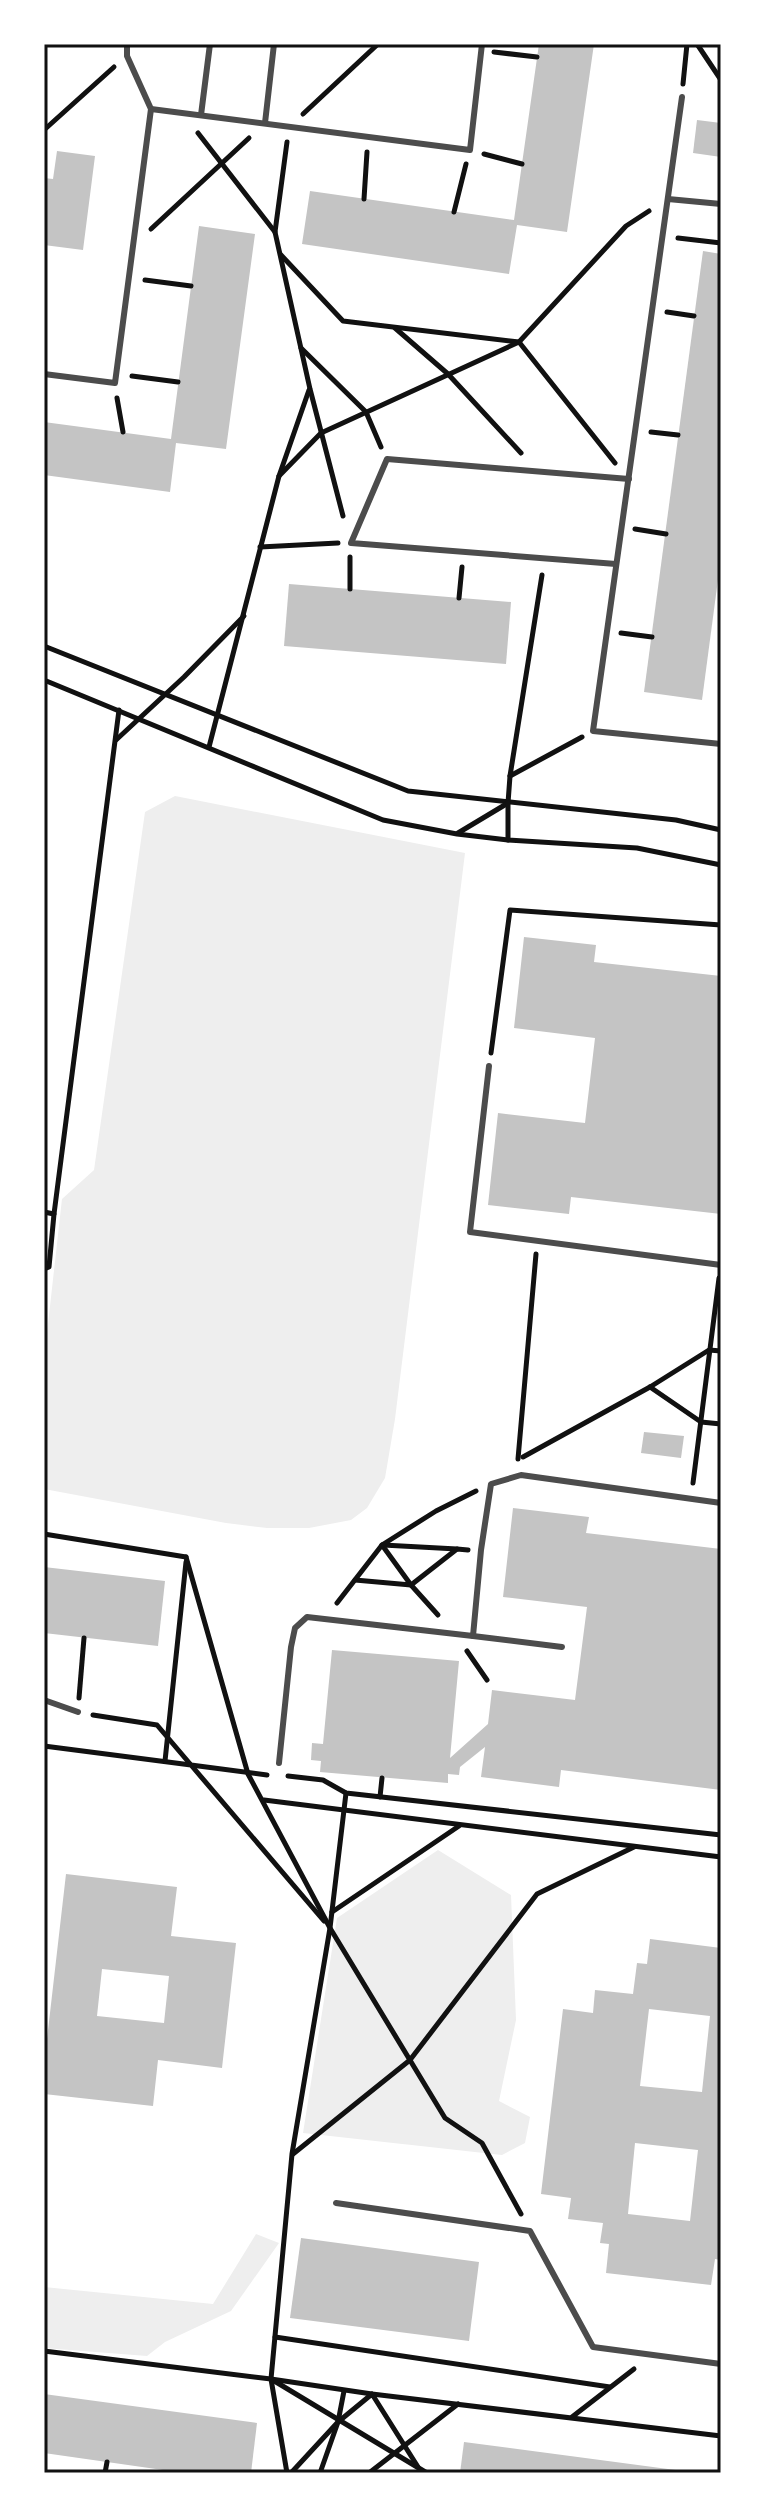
<svg xmlns="http://www.w3.org/2000/svg" width="765" height="2517" viewBox="0 0 765 2517" font-family="'Golos Text',sans-serif">
  <style>
    .green { fill: #eee }
    .building { fill: #c4c4c4; fill-rule: evenodd }
    .lines { fill: none; stroke-linecap: round; stroke-linejoin: round }
    .path { stroke: #111; stroke-width: 5 }
    .service { stroke: #4c4c4c; stroke-width: 6 }
    .neatline { fill: none; stroke: #111; stroke-width: 3 }
  </style>
  <rect width="100%" height="100%" fill="#fff"/>
  <!-- green -->
  <g class="green">
    <polygon points="175,796 465,853 395,1419 385,1478 367,1508 351,1520 309,1528 267,1528 226,1523 44,1489 44,1360 62,1199 94,1170 145,812"/>
    <polygon points="438,1850 511,1895 516,2020 499,2101 530,2117 525,2143 502,2155 303,2133 337,1918"/>
    <polygon points="256,2234 279,2243 231,2311 165,2342 147,2356 44,2348 44,2287 213,2304"/>
  </g>
  <!-- building -->
  <g class="building">
    <polygon points="539,44 594,44 567,232 517,225 509,274 302,244 310,191 514,220"/>
    <polygon points="697,120 721,123 721,157 693,153"/>
    <polygon points="57,151 95,156 83,250 44,245 44,178 53,179"/>
    <polygon points="199,226 255,234 226,449 176,443 170,492 44,475 44,422 171,439"/>
    <polygon points="703,251 721,254 721,557 702,700 644,692"/>
    <polygon points="289,584 511,602 506,664 284,646"/>
    <polygon points="524,937 596,945 594,962 721,976 721,1214 571,1197 569,1214 488,1205 498,1113 585,1123 595,1038 514,1028"/>
    <polygon points="644,1432 684,1436 681,1458 641,1453"/>
    <polygon points="513,1508 589,1517 586,1533 721,1549 721,1790 561,1770 559,1787 481,1777 485,1747 460,1767 459,1775 448,1774 448,1783 320,1772 321,1761 311,1760 312,1743 323,1744 332,1650 459,1661 450,1758 488,1724 492,1690 575,1700 587,1607 503,1597"/>
    <polygon points="44,1567 165,1581 158,1646 44,1633"/>
    <path d="M66 1874 177 1887 171 1936 236 1943 222 2068 158 2060 153 2106 44 2094V2065ZM102 1969 169 1976 164 2023 97 2016Z"/>
    <path d="M650 1939 721 1948V2260L715 2259 711 2285 606 2273 609 2244 600 2243 603 2223 568 2219 571 2198 541 2194 563 2009 593 2013 595 1990 633 1994 637 1963 647 1964ZM649 2009 710 2016 702 2092 640 2086ZM635 2143 698 2150 690 2221 628 2214Z"/>
    <polygon points="301,2238 479,2262 469,2341 290,2318"/>
    <polygon points="44,2394 257,2423 251,2473 184,2473 44,2453"/>
    <polygon points="464,2442 683,2471 683,2473 460,2473"/>
  </g>
  <g class="lines">
    <!-- path -->
    <g class="path">
      <polyline points="697,44 721,80"/>
      <polyline points="494,52 537,57"/>
      <polyline points="683,84 687,44"/>
      <polyline points="303,114 378,44"/>
      <polyline points="44,130 114,67"/>
      <polyline points="198,133 275,232 310,389 343,516"/>
      <polyline points="484,154 522,164"/>
      <polyline points="364,199 367,152"/>
      <polyline points="454,212 466,164"/>
      <polyline points="151,229 249,138"/>
      <polyline points="275,232 287,142"/>
      <polyline points="678,238 721,243"/>
      <polyline points="281,255 343,321 519,342 615,463"/>
      <polyline points="145,280 191,286"/>
      <polyline points="667,312 694,316"/>
      <polyline points="395,328 448,374 521,453"/>
      <polyline points="301,348 366,412 381,447"/>
      <polyline points="132,376 178,382"/>
      <polyline points="117,398 123,432"/>
      <polyline points="651,432 678,435"/>
      <polyline points="279,476 321,433 519,342 626,226 649,211"/>
      <polyline points="635,529 666,534"/>
      <polyline points="260,547 338,543"/>
      <polyline points="350,589 350,557"/>
      <polyline points="459,598 462,567"/>
      <polyline points="621,633 652,637"/>
      <polyline points="44,646 408,791 676,820 721,830"/>
      <polyline points="44,680 383,820 457,834 508,840 637,848 721,865"/>
      <polyline points="116,740 184,677 244,616"/>
      <polyline points="209,747 279,476 309,390"/>
      <polyline points="510,776 582,737"/>
      <polyline points="458,833 508,803 510,776 542,575"/>
      <polyline points="508,840 508,803"/>
      <polyline points="491,1053 510,910 721,925"/>
      <polyline points="44,1212 54,1214 119,710"/>
      <polyline points="44,1269 49,1267 54,1214"/>
      <polyline points="650,1387 701,1422 721,1424"/>
      <polyline points="523,1457 650,1387 709,1350 721,1351"/>
      <polyline points="518,1459 536,1254"/>
      <polyline points="693,1483 719,1278"/>
      <polyline points="44,1534 186,1557"/>
      <polyline points="382,1545 411,1585 438,1615"/>
      <polyline points="383,1545 457,1549"/>
      <polyline points="186,1557 248,1774 330,1928 445,2118 482,2143 521,2214"/>
      <polyline points="355,1580 411,1585 457,1549 468,1550"/>
      <polyline points="337,1603 382,1545 436,1511 476,1491"/>
      <polyline points="467,1651 487,1680"/>
      <polyline points="79,1698 84,1638"/>
      <polyline points="93,1715 157,1725 191,1765 267,1775"/>
      <polyline points="44,1746 191,1765 324,1921"/>
      <polyline points="165,1761 186,1562"/>
      <polyline points="288,1776 323,1780 346,1793 721,1835"/>
      <polyline points="346,1793 330,1928 292,2154 271,2379 427,2473"/>
      <polyline points="380,1797 382,1778"/>
      <polyline points="264,1800 721,1857"/>
      <polyline points="332,1912 459,1826"/>
      <polyline points="293,2154 410,2060 537,1894 634,1847"/>
      <polyline points="275,2337 610,2387"/>
      <polyline points="44,2351 271,2379 372,2394 721,2436"/>
      <polyline points="271,2379 287,2473"/>
      <polyline points="572,2417 634,2369"/>
      <polyline points="105,2473 107,2462"/>
      <polyline points="291,2473 338,2422 372,2394 418,2467"/>
      <polyline points="320,2473 338,2422 344,2391"/>
      <polyline points="369,2473 458,2404"/>
    </g>
    <!-- service -->
    <g class="service">
      <polyline points="682,97 593,731 721,744"/>
      <polyline points="151,109 470,150 482,44"/>
      <polyline points="201,115 210,44"/>
      <polyline points="265,123 274,44"/>
      <polyline points="668,199 721,204"/>
      <polyline points="44,374 115,383 151,109 127,56 127,44"/>
      <polyline points="616,564 351,543 387,459 629,479"/>
      <polyline points="489,1066 470,1232 721,1265"/>
      <polyline points="473,1636 562,1647"/>
      <polyline points="44,1700 78,1712"/>
      <polyline points="279,1763 291,1647 295,1628 307,1617 473,1636 481,1550 491,1484 521,1475 721,1503"/>
      <polyline points="336,2203 530,2231 593,2347 721,2364"/>
    </g>
  </g>
  <!-- border -->
  <rect width="765" height="2517" fill="none" stroke="#ffffff" stroke-width="92"/>
  <rect x="46" y="46" width="673" height="2425" class="neatline"/>
</svg>
